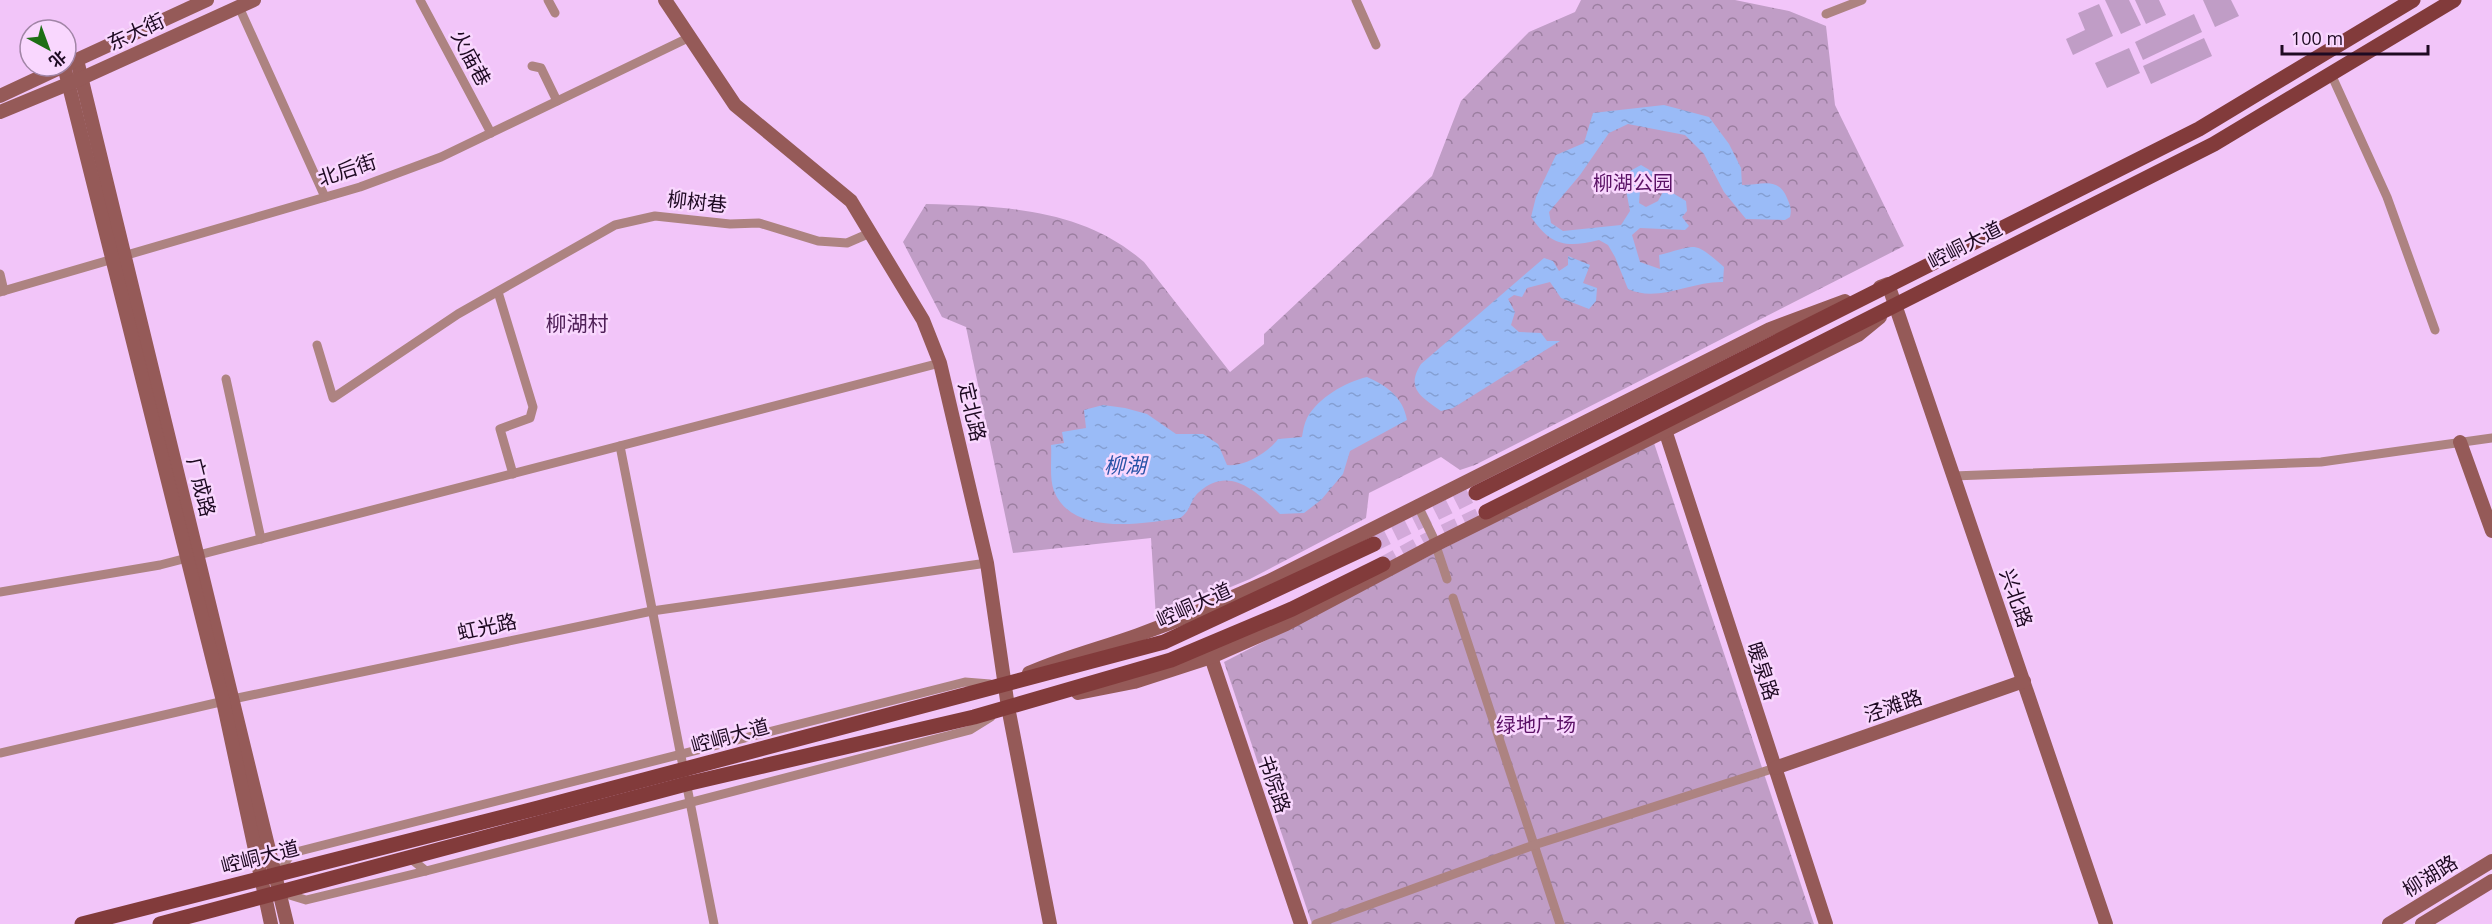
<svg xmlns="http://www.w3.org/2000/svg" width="2492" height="924" viewBox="0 0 2492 924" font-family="'Open Sans','Noto Sans SC',sans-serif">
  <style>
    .grass { fill: #c09dc6 }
    .park { fill: url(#park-crowns) }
    .water { fill: url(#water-ripples) }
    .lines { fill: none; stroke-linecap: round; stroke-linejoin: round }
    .primary-tunnel { stroke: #d2a9d9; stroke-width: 15; stroke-dasharray: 15 8; stroke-linecap: butt }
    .street { stroke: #ad8381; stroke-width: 9 }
    .secondary { stroke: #955a58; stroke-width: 14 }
    .primary { stroke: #823b3b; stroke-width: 15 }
    .labels { text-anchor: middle; stroke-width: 5; stroke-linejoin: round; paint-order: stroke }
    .street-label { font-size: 20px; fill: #1e0a22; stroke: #f9d7fe }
    .park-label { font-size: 20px; fill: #5b1266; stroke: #f9d7fe }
    .neighbourhood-label { font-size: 21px; fill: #502058; stroke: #f9d7fe }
    .water-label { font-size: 21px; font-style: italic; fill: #2652a6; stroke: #f9d7fe }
  </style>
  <defs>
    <pattern id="park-crowns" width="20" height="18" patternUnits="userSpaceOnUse" patternTransform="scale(1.5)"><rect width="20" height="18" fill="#c09dc6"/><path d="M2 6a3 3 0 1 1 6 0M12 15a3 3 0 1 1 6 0" fill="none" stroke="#9b7ea0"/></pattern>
    <pattern id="water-ripples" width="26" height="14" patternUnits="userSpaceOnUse" patternTransform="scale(1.5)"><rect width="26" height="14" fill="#9abbf7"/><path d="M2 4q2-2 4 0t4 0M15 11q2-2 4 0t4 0" fill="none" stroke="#849fd3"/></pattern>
  </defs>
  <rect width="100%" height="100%" fill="#f2c5f9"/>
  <!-- grass -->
  <g class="grass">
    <polygon points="2105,0 2129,0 2141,25 2121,34"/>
    <polygon points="2135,0 2159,0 2166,15 2146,24"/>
    <polygon points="2203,0 2231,0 2239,16 2215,27"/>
    <polygon points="2099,4 2113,36 2073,55 2066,39 2085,30 2078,13"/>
    <polygon points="2194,14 2202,32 2143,60 2135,42"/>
    <polygon points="2204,38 2212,56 2151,84 2143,66"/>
    <polygon points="2129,48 2140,73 2107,88 2095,63"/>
  </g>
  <!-- park -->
  <g class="park">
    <path d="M1581 0H1735L1789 11 1826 26 1835 105 1904 246 1475 465 1460 470 1441 457 1369 493 1366 518 1250 579 1156 618 1151 538 1013 553 966 327 942 317 903 242 926 204C1003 206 1083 208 1144 262L1230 372 1264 344V334L1432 176 1461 101 1529 32 1575 12Z"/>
    <polygon points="1653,440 1814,924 1312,924 1224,662"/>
  </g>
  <!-- water -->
  <g class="water">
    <path d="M1664 105 1709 117 1729 144 1741 168 1742 185C1762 185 1778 176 1787 198 1790 205 1792 209 1790 217L1785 220 1746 219 1724 192 1704 154 1685 135 1628 124 1609 133 1580 175 1549 212 1551 223 1563 231 1621 225 1630 211 1625 185 1630 171 1641 165 1653 172 1654 185 1640 190 1639 203 1646 207 1658 201 1663 192H1671L1686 201 1687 211 1682 217 1689 226 1685 230 1640 228 1632 235 1640 262 1660 269 1659 255C1697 246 1692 239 1724 267L1723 282C1692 281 1658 303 1628 289L1615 257 1608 245 1599 240C1566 248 1551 246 1531 217L1536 197 1556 155 1584 143 1593 113Z"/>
    <path d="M1568 256 1590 265 1583 283 1597 288 1596 301 1589 309 1561 298 1550 282 1527 288 1522 297 1514 295 1508 299 1515 312 1511 325 1519 332 1541 333 1547 341H1560L1453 408 1441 411C1422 397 1405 389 1421 364L1544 258 1553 261 1559 271 1568 265Z"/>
    <path d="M1367 377C1387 386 1403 397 1407 420L1350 451 1343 474 1321 500 1304 513 1280 514C1258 493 1230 464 1199 492 1190 500 1191 511 1180 518 1141 524 1072 536 1054 491 1049 478 1052 458 1051 445L1064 443 1062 432 1086 428 1084 410 1103 405 1125 408 1147 414 1176 434H1203L1218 444 1227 465C1243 468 1269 452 1278 439L1302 437C1303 431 1304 424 1307 418 1318 398 1345 382 1367 377Z"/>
  </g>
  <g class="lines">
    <!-- primary-tunnel -->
    <g class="primary-tunnel">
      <polyline points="1374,544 1476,493"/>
      <polyline points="1383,564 1433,537 1486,512"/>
    </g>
    <!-- street -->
    <g class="street">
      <polyline points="420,0 491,133"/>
      <polyline points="548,0 555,13"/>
      <polyline points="1356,0 1376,45"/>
      <polyline points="239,7 325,197"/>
      <polyline points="1826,14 1862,0"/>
      <polyline points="532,66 541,68 557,101"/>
      <polyline points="2331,74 2387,197 2435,330"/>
      <polyline points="0,274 4,291"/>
      <polyline points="0,292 360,187 441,157 688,38"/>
      <polyline points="498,292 533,407 530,418 500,429 513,474"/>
      <polyline points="317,345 333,398 458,314 615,225 655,216 730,224 759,223 818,241 847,243 870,233"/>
      <polyline points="226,379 261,539"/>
      <polyline points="620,446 714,924"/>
      <polyline points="1953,476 2321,462 2492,438"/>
      <polyline points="1417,504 1433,537 1447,579"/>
      <polyline points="0,592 160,565 940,363"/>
      <polyline points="1453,598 1560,924"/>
      <polyline points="0,753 233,699 652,611 987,563"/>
      <polyline points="410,858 426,871 970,730 991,717"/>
      <polyline points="277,874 292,853 965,682 990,684"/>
      <polyline points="283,893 306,900 426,871"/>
      <polyline points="1316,924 1534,845 1775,768"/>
    </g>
    <!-- secondary -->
    <g class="secondary">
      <polyline points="665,0 735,105 851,201 923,320 940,363 987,563 1008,707 1050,924"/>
      <polyline points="77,60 287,924"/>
      <polyline points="70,63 207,0"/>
      <polyline points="64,66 223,701 271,924"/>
      <polyline points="0,96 64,66"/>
      <polyline points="0,112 80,79 254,0"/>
      <polyline points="1880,287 1888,284 2106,924"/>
      <polyline points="1665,430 1826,924"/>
      <polyline points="2460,442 2492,531"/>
      <polyline points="1211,657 1301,924"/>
      <path d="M1029 673C1065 657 1102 648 1138 635 1182 619 1225 601 1267 582L1770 329 1845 301"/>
      <polyline points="1078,693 1134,682 1211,657 1286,624 1435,545 1858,335 1880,317"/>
      <polyline points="1775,768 2024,681"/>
      <polyline points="2389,924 2492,861"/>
      <polyline points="2422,924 2492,881"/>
    </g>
    <!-- primary -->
    <g class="primary">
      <polyline points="1476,493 2199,129 2413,0"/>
      <polyline points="1486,512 2214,144 2454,0"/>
      <polyline points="82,924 538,808 1164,642 1374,544"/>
      <polyline points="160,924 686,784 974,717 1171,660 1292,609 1383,564"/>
    </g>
  </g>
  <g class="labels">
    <!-- street labels -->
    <g class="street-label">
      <text transform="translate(136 32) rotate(-25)" y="7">东大街</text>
      <text transform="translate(471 58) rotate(62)" y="7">火庙巷</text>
      <text transform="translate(347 170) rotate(-18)" y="7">北后街</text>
      <text transform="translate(697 202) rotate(6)" y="7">柳树巷</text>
      <text transform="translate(1965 245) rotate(-27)" y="7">崆峒大道</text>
      <text transform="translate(972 412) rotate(77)" y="7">定北路</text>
      <text transform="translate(201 487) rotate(76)" y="7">广成路</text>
      <text transform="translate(2016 598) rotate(71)" y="7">兴北路</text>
      <text transform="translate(1194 605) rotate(-24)" y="7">崆峒大道</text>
      <text transform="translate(487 627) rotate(-12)" y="7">虹光路</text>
      <text transform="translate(1763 671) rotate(72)" y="7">暖泉路</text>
      <text transform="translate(1893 706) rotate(-19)" y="7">泾滩路</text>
      <text transform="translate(730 736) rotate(-15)" y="7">崆峒大道</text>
      <text transform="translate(1274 784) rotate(71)" y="7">书院路</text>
      <text transform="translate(260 857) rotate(-14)" y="7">崆峒大道</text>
      <text transform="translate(2430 876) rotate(-32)" y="7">柳湖路</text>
    </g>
    <!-- park labels -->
    <g class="park-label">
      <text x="1633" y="190">柳湖公园</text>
      <text x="1536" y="732">绿地广场</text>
    </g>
    <!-- neighbourhood labels -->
    <g class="neighbourhood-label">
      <text x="577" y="331">柳湖村</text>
    </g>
    <!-- water labels -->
    <g class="water-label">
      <text x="1125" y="473">柳湖</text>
    </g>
  </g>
  <!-- north arrow -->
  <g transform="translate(48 48) rotate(139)"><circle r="28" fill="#f9d7fe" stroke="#a185a6" stroke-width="1.5"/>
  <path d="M0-4.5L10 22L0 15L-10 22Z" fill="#1d6f15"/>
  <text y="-9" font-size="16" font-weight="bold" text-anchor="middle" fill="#1e0a22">北</text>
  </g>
  <!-- scale -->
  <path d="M2282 45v9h146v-9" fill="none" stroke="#1e0a22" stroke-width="3"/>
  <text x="2291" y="45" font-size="18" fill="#1e0a22" stroke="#f9d7fe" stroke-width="4.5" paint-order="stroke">100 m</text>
</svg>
